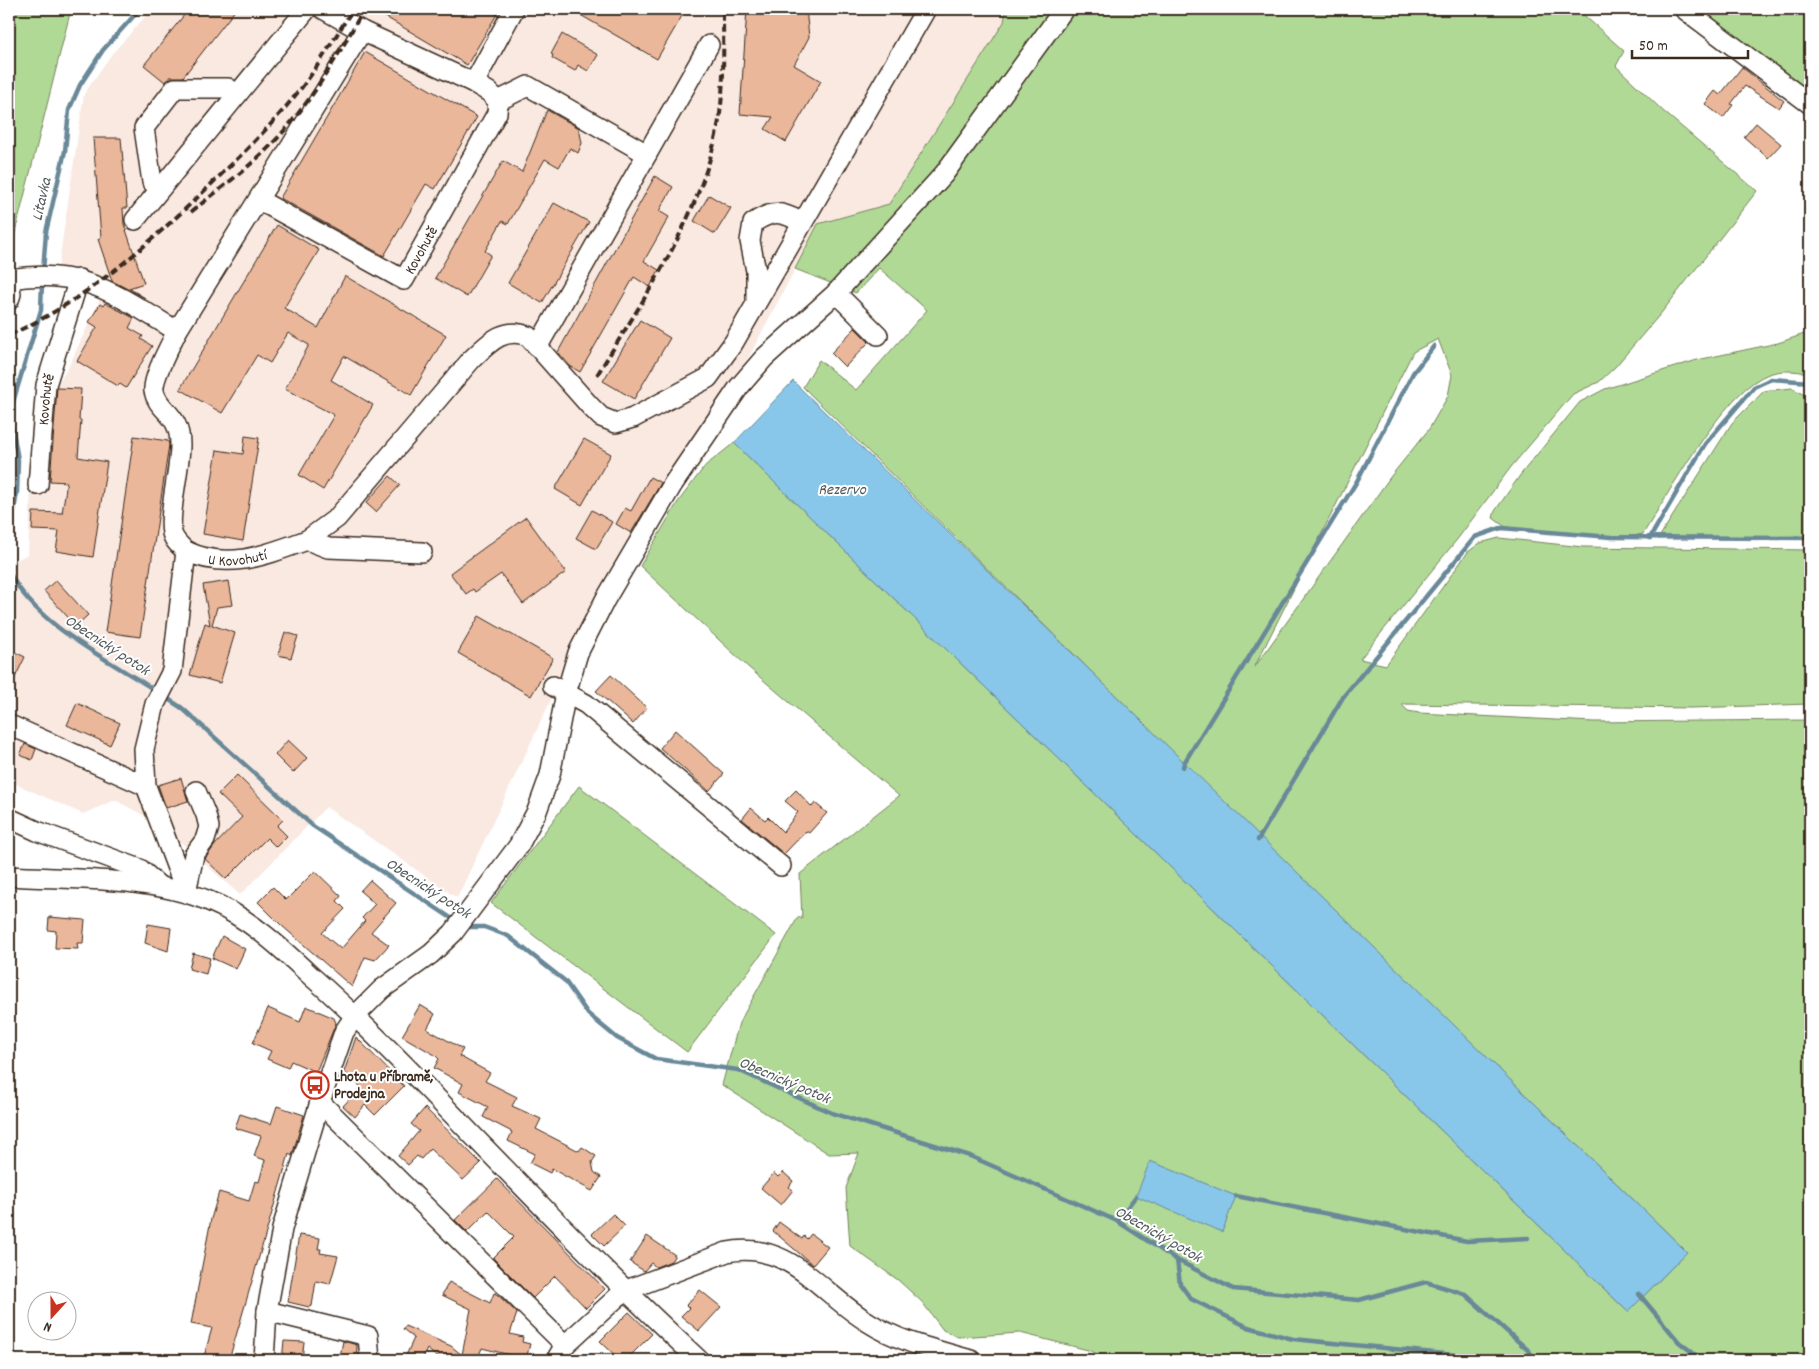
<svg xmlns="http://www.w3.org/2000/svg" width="1819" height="1369" viewBox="0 0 1819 1369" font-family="Dekko,sans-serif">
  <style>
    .built { fill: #f9e9e1 }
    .green { fill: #b0d996; stroke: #76825a; fill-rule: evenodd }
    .water { fill: #88c7e9; stroke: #698898 }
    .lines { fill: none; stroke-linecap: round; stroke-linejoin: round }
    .stream { stroke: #698898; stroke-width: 4.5 }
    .building { fill: #eab79b; stroke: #3b2a1e }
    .minor-casing { stroke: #3b2a1e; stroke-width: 22 }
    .minor { stroke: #fff; stroke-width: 19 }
    .rail { stroke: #3b2a1e; stroke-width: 4; stroke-dasharray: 8 4; stroke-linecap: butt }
    .labels { text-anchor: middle; stroke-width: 4; stroke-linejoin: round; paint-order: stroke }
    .street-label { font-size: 15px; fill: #3b2a1e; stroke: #fff }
    .poi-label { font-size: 15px; font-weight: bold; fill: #3b2a1e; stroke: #fff; text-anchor: start }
    .water-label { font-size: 16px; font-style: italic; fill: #52595b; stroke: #fff }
  </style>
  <rect width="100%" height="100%" fill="#fff"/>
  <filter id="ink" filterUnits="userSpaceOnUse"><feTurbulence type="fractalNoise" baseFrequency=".02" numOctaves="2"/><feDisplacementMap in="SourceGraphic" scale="10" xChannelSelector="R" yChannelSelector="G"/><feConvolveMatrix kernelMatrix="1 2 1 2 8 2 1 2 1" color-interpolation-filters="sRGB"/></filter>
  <g filter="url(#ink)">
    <!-- built -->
    <polygon class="built" points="152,9 1006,9 1004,22 889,204 818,225 750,355 663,484 617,561 457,898 326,807 240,895 160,824 115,800 83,814 9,781 9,564 28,554 31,488 51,394 69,366 107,284 57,276 84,94 111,55"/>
    <!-- green -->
    <g class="green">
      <polygon points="9,9 71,9 11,249 9,250"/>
      <path d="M1006 9H1577L1624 51 1616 66 1663 111 1757 191 1662 312 1615 367 1599 382 1573 394 1511 467 1459 537 1360 659 1386 665 1468 552 1480 543 1499 538 1583 547 1810 550V704L1691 708 1403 704V706L1408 711 1419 713 1594 722 1810 720V1360H1112L1088 1350 1020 1333 958 1337 943 1330 922 1302 898 1280 850 1246 846 1188 859 1153 829 1154 722 1085 739 1023 798 917 802 919 800 874 899 796 748 667 640 566 678 502 705 466 734 443 1628 1312 1687 1252 1184 763 803 387 819 360 856 390 927 310 879 268 856 293 795 269 818 224 889 204 1004 22ZM1438 339 1452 375 1448 396 1429 429 1391 476 1254 668 1413 352Z"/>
      <polygon points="1686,9 1810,9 1810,96"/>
      <path d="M1810 332V374C1795 370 1777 369 1762 377 1720 399 1669 493 1643 534L1623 538 1516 529 1504 526 1493 518 1495 511 1521 474 1580 402 1605 389 1697 360 1778 343Z"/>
      <polygon points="1792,388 1810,398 1810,536 1658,539 1732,423 1764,391"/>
      <polygon points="579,786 776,935 687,1052 491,903"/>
    </g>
    <!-- water -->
    <g class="water">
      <polygon points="793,381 1687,1252 1628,1312 734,443"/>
      <polygon points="1150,1161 1236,1196 1222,1232 1136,1196"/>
    </g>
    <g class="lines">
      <!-- stream -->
      <g class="stream">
        <polyline points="43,271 46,232 65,151 69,110 80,85 103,50 140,9"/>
        <polyline points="9,415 41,310 42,282"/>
        <polyline points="1650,538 1705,444 1754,387 1771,379 1810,382"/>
        <polyline points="9,542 17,492 18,460 10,414"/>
        <path d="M9 572C38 627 106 658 156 691"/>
        <polyline points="165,697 182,708 313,826 457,922"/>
        <polyline points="1183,767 1184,763 1357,481 1413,373 1434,346"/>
        <polyline points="1258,840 1343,697 1475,537 1501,528 1611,537 1810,538"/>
        <polyline points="463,927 484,927 508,936 565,981 588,1014 617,1038 656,1059 738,1070 832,1113 970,1156 1117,1221 1177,1260 1233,1289 1359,1300 1426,1282 1465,1294 1529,1351 1535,1360"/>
        <polyline points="1236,1196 1467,1241 1528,1238"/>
        <polyline points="1117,1221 1136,1196"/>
        <polyline points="1177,1260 1180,1284 1191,1299 1248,1327 1293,1339 1465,1356 1474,1360"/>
        <polyline points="1639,1294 1679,1342 1702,1360"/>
      </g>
    </g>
    <!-- building -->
    <g class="building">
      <polygon points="189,9 236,9 183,77 169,77 165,82 144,65"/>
      <polygon points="372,9 500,9 467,65"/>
      <polygon points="570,9 686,9 657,59"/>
      <polygon points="747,9 806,9 809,37 794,65 821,81 786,142 765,129 773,117 740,114"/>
      <polygon points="562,34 598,55 588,71 578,65 575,71 552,58 553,55 551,54"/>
      <polygon points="365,52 477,117 435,189 426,184 384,256 280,198"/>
      <polygon points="1742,67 1784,101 1779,108 1745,86 1731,104 1733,105 1723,118 1705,104 1715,91 1720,95"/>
      <polygon points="547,110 579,128 582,143 578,153 570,148 559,167 545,159 508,224 502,221 485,251 491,255 467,297 435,278 503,161 522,172"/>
      <polygon points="1756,123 1781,144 1768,158 1744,137"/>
      <polygon points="93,138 121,138 127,208 123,208 124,224 144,283 129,288 145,298 112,281 98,239 101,237"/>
      <polygon points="655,176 673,187 659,211 669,217 644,261 659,270 650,287 634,277 580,372 570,366 558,352"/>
      <polygon points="709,195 731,208 715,234 694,221"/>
      <polygon points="554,203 589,222 542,303 508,283"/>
      <polygon points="277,225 319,250 284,308 318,328 345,276 446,335 411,395 344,356 331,380 373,405 323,490 299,475 334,415 285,389 309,345 288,333 270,363 257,355 222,413 180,389"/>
      <polygon points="105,303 134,318 129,328 143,336 141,339 152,346 126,388 120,384 118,386 77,361 97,327 89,322 100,304 103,306"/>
      <polygon points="640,320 670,338 634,399 603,381"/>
      <polygon points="855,328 869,342 845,367 831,353"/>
      <polygon points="57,388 81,389 79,420 81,420 78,457 107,462 93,557 56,551 59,531 32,530 33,512 62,513 67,482 50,481"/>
      <polygon points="134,436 168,441 169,445 140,637 105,632"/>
      <polygon points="245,436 259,438 243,541 203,534 217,450 243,454"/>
      <polygon points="584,439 611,454 582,505 555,489"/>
      <polygon points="390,476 400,485 376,512 366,503"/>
      <polygon points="650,477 661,483 631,533 616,524 625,508 631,511"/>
      <polygon points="592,510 612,522 596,549 576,538"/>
      <polygon points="526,517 566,572 523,604 501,574 475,592 473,589 466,594 450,573"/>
      <polygon points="56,580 88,615 76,626 44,591"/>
      <polygon points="229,581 233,605 217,607 212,625 235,633 220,683 190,675 205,623 210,625 203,585"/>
      <polygon points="479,616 553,658 531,696 458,653"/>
      <polygon points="285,632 298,636 291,658 278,655"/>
      <polygon points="9,649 25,657 9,690"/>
      <polygon points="611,675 647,708 633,724 596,691"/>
      <polygon points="77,703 120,723 110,745 67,725"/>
      <polygon points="675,730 724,774 709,791 660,748"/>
      <polygon points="288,740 307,758 293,773 275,755"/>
      <polygon points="25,744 36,749 32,760 20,755"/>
      <polygon points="237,775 283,820 277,826 287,836 276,847 267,838 226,879 205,859 215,845 242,817 218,794"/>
      <polygon points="181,778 188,801 166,808 158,785"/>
      <polygon points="796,790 812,807 815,803 827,813 809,833 806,831 784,854 742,819 751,808 765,820 768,817 783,832 798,812 785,801"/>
      <polygon points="315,871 341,896 337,901 345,909 322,933 341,949 365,921 362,918 375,904 360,891 370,880 396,903 371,932 389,945 375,960 365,957 352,987 281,925 258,902 273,887 286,900"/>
      <polygon points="49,917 85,920 83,943 77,943 78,949 55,948 56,931 48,930"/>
      <polygon points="148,924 171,928 168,951 145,943"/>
      <polygon points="222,936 245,949 236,969 212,958"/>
      <polygon points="193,953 210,958 206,974 189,969"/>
      <polygon points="420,1005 435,1014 427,1029 463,1049 459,1056 490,1073 485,1081 517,1097 512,1106 541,1119 536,1129 579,1151 582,1147 596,1156 592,1162 594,1172 601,1177 592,1191 552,1169 550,1173 530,1163 535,1154 508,1141 512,1132 483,1117 488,1107 459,1092 463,1084 434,1068 439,1059 435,1055 402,1036"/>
      <polygon points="306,1006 334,1018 336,1023 316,1072 291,1061 288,1068 267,1059 271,1051 253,1043 268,1008 300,1022"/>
      <polygon points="356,1037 404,1086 375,1115 365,1105 355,1117 343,1106 361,1087 344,1072"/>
      <polygon points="277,1106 304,1115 292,1156 289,1154 229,1360 203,1360 212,1328 191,1324 211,1219 219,1192 249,1201 255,1181 259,1182 265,1160 254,1156 261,1136 235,1128 240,1114 271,1124"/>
      <polygon points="425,1108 481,1163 463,1180 430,1149 421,1159 417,1156 408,1165 398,1156 419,1131 411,1124"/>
      <polygon points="783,1172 793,1181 789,1187 793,1190 781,1205 761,1188 774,1173 778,1177"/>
      <polygon points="497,1179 605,1289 586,1308 555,1276 533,1298 493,1258 514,1237 488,1211 467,1232 455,1220"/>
      <polygon points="613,1214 625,1226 604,1246 592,1234"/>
      <polygon points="779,1222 802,1239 804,1236 807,1239 811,1234 828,1247 813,1265 773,1231"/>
      <polygon points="299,1235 320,1238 318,1249 321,1249 320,1253 338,1256 330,1284 316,1281 312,1306 309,1307 288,1302"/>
      <polygon points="647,1236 675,1255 671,1261 656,1267 651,1263 644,1271 630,1262"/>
      <polygon points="449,1282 490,1303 494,1293 498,1295 517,1313 510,1334 523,1337 522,1342 530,1344 526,1359 482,1348 477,1360 441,1360 427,1349 422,1360 404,1360 414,1338 403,1329 405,1326 451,1346 462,1355 471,1309 442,1295"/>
      <polygon points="700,1290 721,1307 699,1331 681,1316 689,1308 686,1305"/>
      <polygon points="629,1312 652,1334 626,1360 620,1360 600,1341"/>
      <polygon points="284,1341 304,1342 302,1360 282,1360"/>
      <polygon points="343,1341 357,1345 356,1360 347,1360 346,1357 340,1356"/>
    </g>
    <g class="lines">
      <!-- minor casing -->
      <g class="minor-casing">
        <g id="minor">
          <polyline points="1684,9 1810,104"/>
          <polyline points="474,83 514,9"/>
          <polyline points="498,101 528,86 647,154"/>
          <polyline points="160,188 152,182 144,128 175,88 228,88 237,95"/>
          <path id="s1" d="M259 200 404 280 497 113 498 101 489 92 474 83 362 31 323 9"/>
          <polyline points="135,220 307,9"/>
          <path d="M9 279C84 267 116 295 177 331"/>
          <polyline points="836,293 878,335"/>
          <polyline points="9,300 11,294 9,279"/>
          <path d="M756 301V271L750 241 753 223C772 210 781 211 801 222"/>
          <polyline points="538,346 709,45"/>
          <path id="s2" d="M38 485 46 385 79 279"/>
          <path d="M307 540 337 518 471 360C488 344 503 326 528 336L590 406 601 417 616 423 633 418 708 378 734 342 926 9"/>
          <path d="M186 551C180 546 174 541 172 533 168 512 180 470 180 445 180 412 158 412 154 391 152 378 171 344 177 331L362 31"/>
          <polyline points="553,686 586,704 781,866"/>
          <polyline points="12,726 146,786"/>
          <path id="s3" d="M196 791 206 815 209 827 205 840 194 855 186 892 146 786 144 749 155 704 172 671 186 551C227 571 266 555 307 540L328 548 422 552"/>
          <polyline points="9,818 37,831 140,869 158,885"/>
          <path d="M9 876C74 880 148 876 209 901 248 917 280 947 311 976 351 1011 388 1048 425 1086 515 1179 604 1272 699 1360"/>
          <polyline points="320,1102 565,1345"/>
          <polyline points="267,1311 368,1336 370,1360"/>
          <polyline points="264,1360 267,1311 282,1229 320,1102 344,1032 355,1016 382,989 431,954 453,933 519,845 537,811 550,775 566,693 578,653 605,600 673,484 739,387 764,358 836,293 944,174 1064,9"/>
          <path d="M556 1360 565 1345 624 1291 727 1252C790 1240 820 1293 868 1322 899 1342 936 1350 971 1360"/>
        </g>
      </g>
      <!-- minor -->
      <use href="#minor" class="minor"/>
      <!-- rail -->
      <g class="rail">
        <path d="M191 212C216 192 242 173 265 151 307 110 336 59 364 9"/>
        <path d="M9 335C82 303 142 250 200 195 233 163 266 132 294 97 317 70 334 38 353 9"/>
        <path d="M597 375C645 297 700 218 718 126 725 88 723 48 723 9"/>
      </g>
    </g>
  </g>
  <!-- icons -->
  <defs>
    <g id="bus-ring" transform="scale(1.4375)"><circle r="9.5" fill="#fff" stroke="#c8321e" stroke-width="1.5"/><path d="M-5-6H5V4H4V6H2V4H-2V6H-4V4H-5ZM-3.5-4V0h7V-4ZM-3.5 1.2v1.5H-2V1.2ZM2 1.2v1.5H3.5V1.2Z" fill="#c8321e"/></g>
  </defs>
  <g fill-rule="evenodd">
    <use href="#bus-ring" x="315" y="1085"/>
  </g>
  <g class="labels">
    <!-- street labels -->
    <g class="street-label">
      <text dy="5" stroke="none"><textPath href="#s1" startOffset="200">Kovohutě</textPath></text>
      <text dy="5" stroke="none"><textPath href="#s2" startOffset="86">Kovohutě</textPath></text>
      <text dy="5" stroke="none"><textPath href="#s3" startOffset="516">U Kovohutí</textPath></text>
    </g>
    <!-- poi labels -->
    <g class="poi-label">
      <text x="334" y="1081">Lhota u Příbramě,<tspan x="334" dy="17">Prodejna</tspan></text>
    </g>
    <!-- water labels -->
    <g class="water-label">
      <text transform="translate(40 199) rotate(-77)" y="6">Litavka</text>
      <text x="842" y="494">Rezervo</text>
      <text transform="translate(108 644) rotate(33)" y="6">Obecnický potok</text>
      <text transform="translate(429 887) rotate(33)" y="6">Obecnický potok</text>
      <text transform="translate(785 1079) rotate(23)" y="6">Obecnický potok</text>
      <text transform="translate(1159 1233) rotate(30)" y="6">Obecnický potok</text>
    </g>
  </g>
  <!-- margin -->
  <rect width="1819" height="1369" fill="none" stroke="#fff" stroke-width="30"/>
  <rect x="15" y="15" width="1789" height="1339" fill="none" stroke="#3b2a1e" stroke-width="2" filter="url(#ink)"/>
  <!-- north arrow -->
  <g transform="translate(52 1316) rotate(201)"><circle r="24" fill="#ffffff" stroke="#b1aaa5"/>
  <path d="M0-4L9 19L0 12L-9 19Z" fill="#c8321e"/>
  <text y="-8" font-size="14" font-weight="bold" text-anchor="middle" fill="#3b2a1e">N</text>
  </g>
  <!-- scale -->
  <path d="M1632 50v8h116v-8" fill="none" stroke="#3b2a1e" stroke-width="2.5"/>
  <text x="1639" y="50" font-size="15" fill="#3b2a1e" stroke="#ffffff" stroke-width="4" paint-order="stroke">50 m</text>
</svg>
